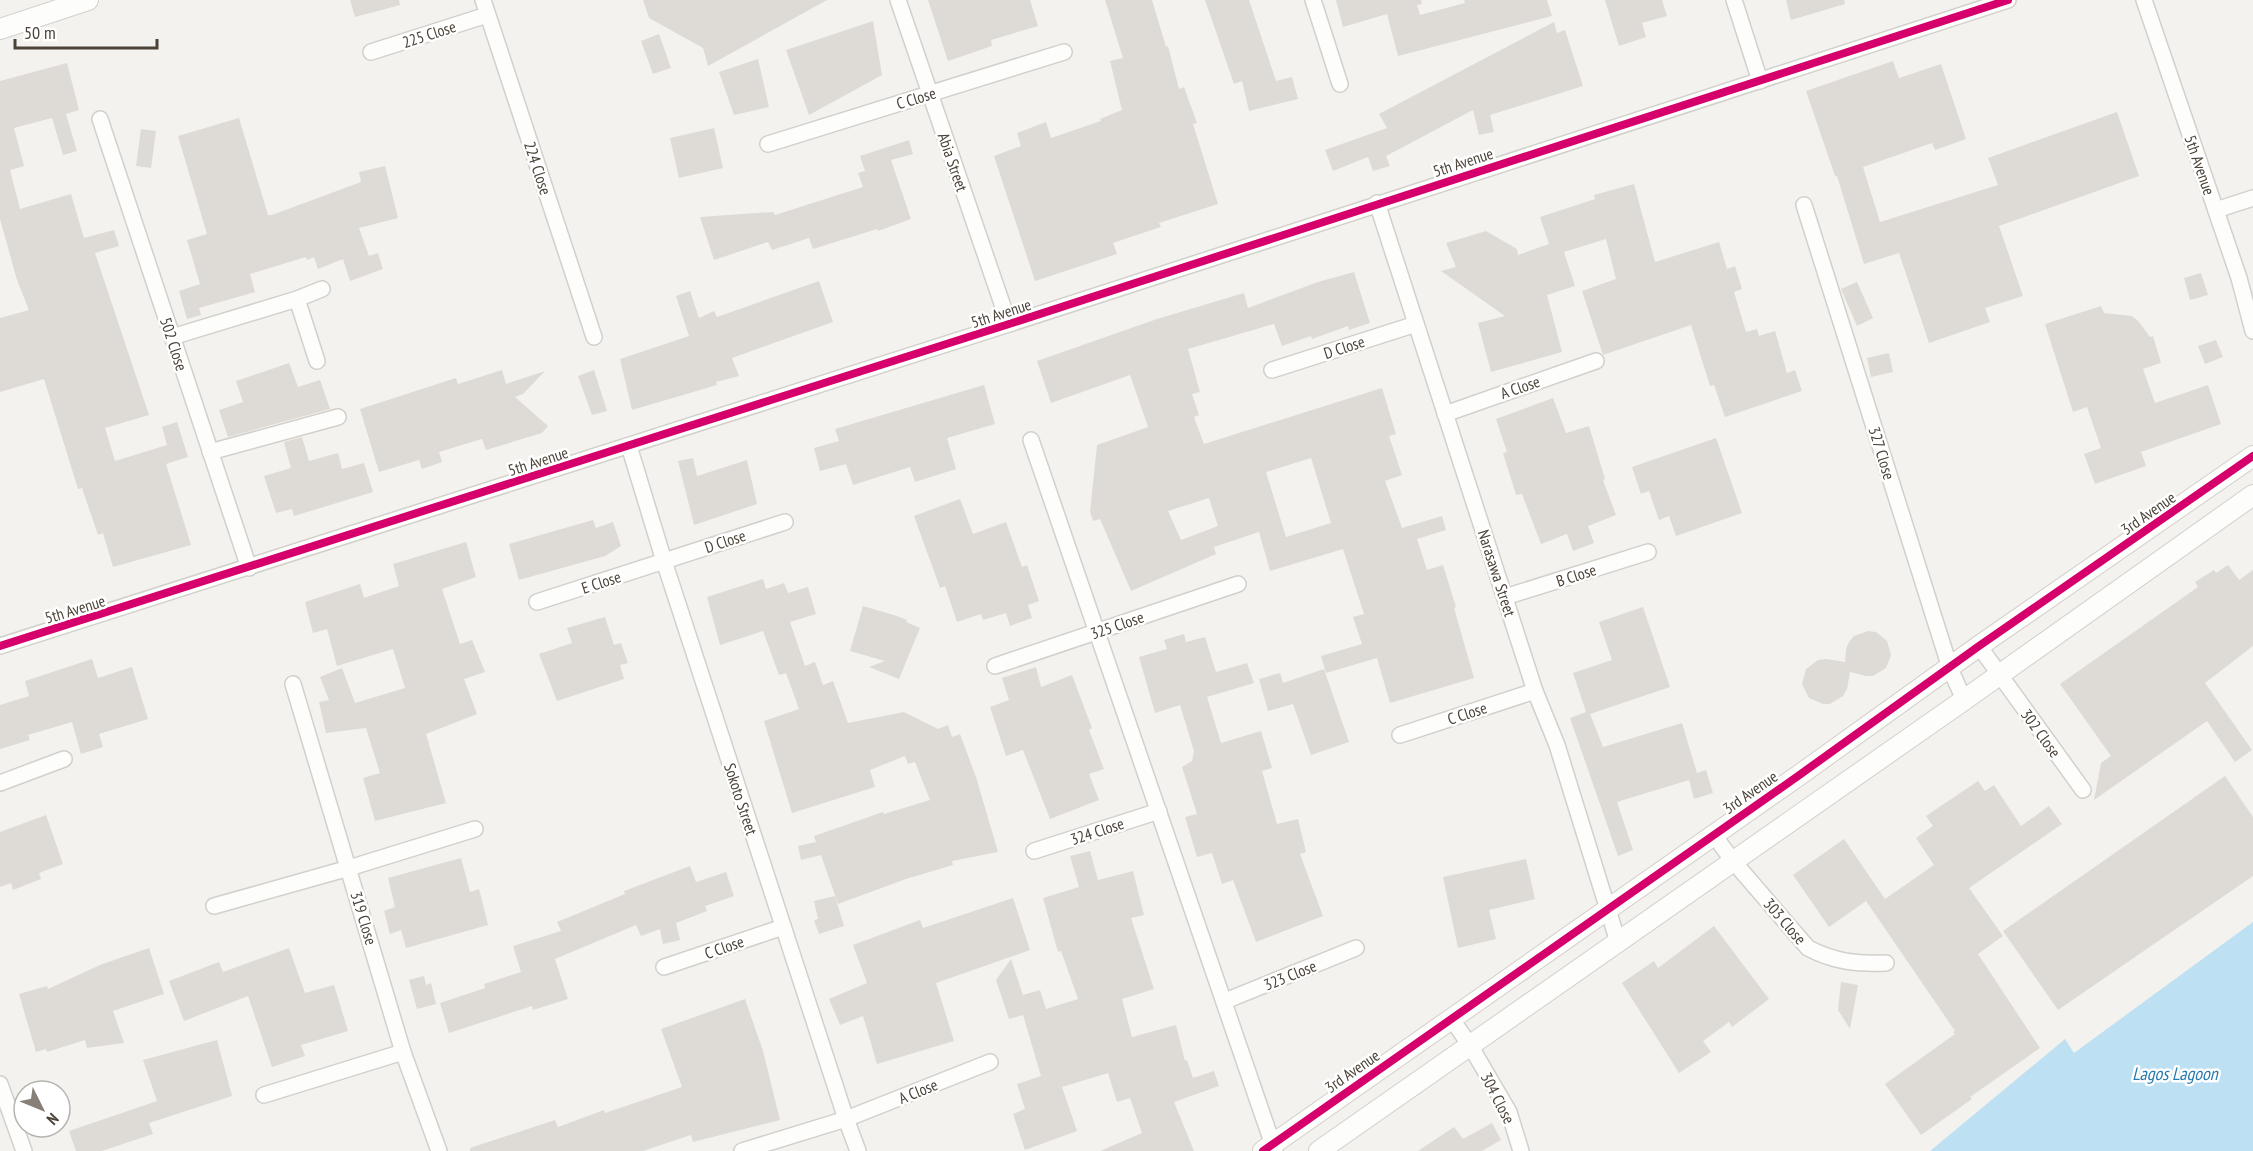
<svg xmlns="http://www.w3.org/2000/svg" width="2253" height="1151" viewBox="0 0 2253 1151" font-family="'PT Sans Narrow',sans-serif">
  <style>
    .water { fill: #bde0f3 }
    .building { fill: #dedbd6; fill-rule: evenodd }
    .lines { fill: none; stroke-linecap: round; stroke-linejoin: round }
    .minor-casing { stroke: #d2d0cb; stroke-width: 18 }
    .tertiary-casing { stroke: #d2d0cb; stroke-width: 22 }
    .minor { stroke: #fdfdfc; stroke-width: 15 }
    .tertiary { stroke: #fdfdfc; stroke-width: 20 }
    .cycleway-casing { stroke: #fff; stroke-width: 11 }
    .cycleway { stroke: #d6006c; stroke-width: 8 }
    .labels { text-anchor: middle; stroke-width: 5; stroke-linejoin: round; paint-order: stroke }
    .street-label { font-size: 16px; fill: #4c4338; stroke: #fff }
    .water-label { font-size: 18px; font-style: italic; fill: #287bae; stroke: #fff }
  </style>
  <rect width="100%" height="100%" fill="#f4f2ee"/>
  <!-- water -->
  <polygon class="water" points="2253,922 2253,1151 1930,1151 2065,1039 2074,1053"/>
  <!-- building -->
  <g class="building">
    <polygon points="350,0 399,0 400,5 355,17"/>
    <polygon points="643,0 827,0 708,66 703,48 649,18"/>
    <polygon points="928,0 1030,0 1038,26 991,40 992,46 948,61"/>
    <polygon points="1105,0 1152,0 1166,47 1168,46 1179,89 1184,87 1197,123 1193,124 1218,204 1159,223 1161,227 1113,243 1117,254 1035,281 994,156 1021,146 1017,133 1046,122 1051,138 1101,121 1100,119 1122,110 1110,61 1123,58"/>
    <polygon points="1205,0 1249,0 1276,81 1292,77 1298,99 1249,111 1242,81 1234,84"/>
    <polygon points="1336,0 1421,0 1422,4 1417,5 1420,15 1465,3 1464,0 1547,0 1552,16 1398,56 1387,14 1343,27"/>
    <polygon points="1605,0 1662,0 1667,16 1642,23 1646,37 1619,46"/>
    <polygon points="1786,0 1844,0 1845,4 1791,20"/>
    <polygon points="873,21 882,75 809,115 786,50"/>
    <polygon points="1554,22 1557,33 1565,30 1583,86 1490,115 1494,132 1479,135 1473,110 1386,156 1390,166 1373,171 1368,157 1333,171 1325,150 1387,128 1379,114"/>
    <polygon points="659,34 671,68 653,74 641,41"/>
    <polygon points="758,59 769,107 734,115 719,72"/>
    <polygon points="1893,61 1899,78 1941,64 1966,139 1935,150 1932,143 1863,167 1880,222 1998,185 1988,158 2117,112 2139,176 1999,226 2023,296 1985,308 1990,322 1929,343 1899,253 1864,264 1837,176 1835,176 1806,91"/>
    <polygon points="67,63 79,110 66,114 77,151 63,155 52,118 14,128 24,166 10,170 20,209 71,194 84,238 114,230 119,246 95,253 149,415 105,428 115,461 167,445 162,427 177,422 188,457 166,464 191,545 113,567 103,533 98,535 82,488 78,489 44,379 0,392 0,318 29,310 17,280 0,219 0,81"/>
    <polygon points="239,118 268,215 272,215 361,182 359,172 385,166 398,218 359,228 369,256 378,253 383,269 350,281 343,259 318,269 314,257 307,260 306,257 250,274 255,292 199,308 201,315 187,319 179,291 200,284 187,240 207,234 178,136"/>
    <polygon points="714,128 723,168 679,178 670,138"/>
    <polygon points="141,129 156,131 151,168 136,166"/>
    <polygon points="909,140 913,154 891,160 911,219 878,231 877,229 813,249 809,238 772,250 768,242 714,260 700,217 773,212 775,215 863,187 858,173 865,171 860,156"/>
    <polygon points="1634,184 1655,262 1719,242 1727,269 1735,266 1742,289 1734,292 1746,332 1757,329 1759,336 1775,331 1787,373 1795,370 1802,391 1725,417 1714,385 1710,386 1691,325 1603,355 1582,291 1616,279 1606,239 1564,252 1575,286 1547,295 1562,352 1491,372 1478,323 1505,316 1441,271 1456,267 1446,243 1486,231 1517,249 1518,255 1549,244 1540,217 1595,199 1594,195"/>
    <path d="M1354 272 1370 323 1349 330 1348 326 1312 339 1311 336 1282 346 1274 324 1188 349 1200 392 1192 394 1199 415 1194 417 1204 444 1382 388 1396 434 1389 436 1402 475 1385 481 1402 528 1442 516 1446 530 1417 539 1427 570 1443 565 1456 607 1454 608 1474 678 1390 703 1377 658 1326 673 1321 656 1362 644 1353 617 1364 614 1343 549 1270 571 1259 532 1214 547 1216 554 1131 591 1100 519 1093 521 1090 512 1097 445 1148 427 1130 375 1051 403 1037 361 1157 319 1244 293 1248 308 1318 282ZM1311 458 1331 523 1286 537 1266 472ZM1209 498 1218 526 1181 540 1168 511Z"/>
    <polygon points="2201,273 2208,295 2190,300 2184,278"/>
    <polygon points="819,281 833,322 732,358 739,376 716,382 717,385 632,410 620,359 689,336 676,296 690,291 699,318 714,311 717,317"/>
    <polygon points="1857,282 1873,318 1857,326 1841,289"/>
    <polygon points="2101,306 2104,313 2132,316 2139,322 2150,337 2153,336 2161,363 2143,369 2155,403 2208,385 2221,424 2141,452 2146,466 2095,484 2084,454 2101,448 2087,407 2073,412 2045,324"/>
    <polygon points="2216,340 2223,357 2205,364 2198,346"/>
    <polygon points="1889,353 1893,372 1871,377 1867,358"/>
    <polygon points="289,363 298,387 320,380 330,409 228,437 219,410 243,402 236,381"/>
    <polygon points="502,370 506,384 545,371 523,394 515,397 548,426 542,433 486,450 482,439 439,452 442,462 422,469 419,460 379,472 360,409 456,378 458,384"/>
    <polygon points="594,370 607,411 592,415 578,376"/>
    <polygon points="984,385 995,424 947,438 956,469 915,482 910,467 853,485 846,464 820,471 814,448 839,441 835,429"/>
    <polygon points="1553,398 1566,433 1589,426 1605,479 1603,480 1616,515 1588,526 1594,543 1573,551 1567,534 1541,544 1522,494 1516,495 1503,453 1507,452 1496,419"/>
    <polygon points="302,437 309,461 338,453 342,469 364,463 373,492 294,516 292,509 276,513 264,476 291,468 284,442"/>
    <polygon points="1716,438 1742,513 1676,536 1669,516 1659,520 1649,491 1641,494 1632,467"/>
    <polygon points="693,458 697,476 747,460 757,504 694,525 678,461"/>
    <polygon points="960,499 973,534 1006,522 1022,567 1027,565 1039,601 1028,605 1032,618 1010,626 1006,613 983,620 981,614 957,622 945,586 940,588 914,516"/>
    <polygon points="593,520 596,528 613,522 621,546 605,556 519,580 509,544"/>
    <polygon points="466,542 476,577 442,589 460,644 472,640 485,672 464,679 477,714 426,734 446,803 375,821 363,778 380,773 366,728 326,733 319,702 329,700 320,677 342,668 355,703 405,688 393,649 337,666 327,629 313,633 305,602 360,584 364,598 399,586 393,564"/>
    <polygon points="2228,565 2239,580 2253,570 2253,646 2205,683 2252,750 2235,762 2207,721 2094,800 2101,763 2111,756 2060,684 2198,587 2195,582 2214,570 2216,573"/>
    <polygon points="763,579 766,589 784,583 788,593 808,587 816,614 790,622 805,666 815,662 823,685 833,681 848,723 904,712 938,729 948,725 952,737 960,734 976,777 998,852 952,861 953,865 906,879 838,904 821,855 801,860 798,846 816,842 814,836 883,812 884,814 930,800 915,762 908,764 905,756 870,770 875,787 792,813 764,721 799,709 786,673 779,675 763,631 720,645 707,597"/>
    <polygon points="863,606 897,616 907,620 906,622 920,628 899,679 869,667 885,661 850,651"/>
    <polygon points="1643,607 1670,687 1590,714 1603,747 1682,723 1697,773 1706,770 1713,793 1694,799 1689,780 1617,802 1633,850 1618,856 1570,718 1586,712 1573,673 1612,660 1599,622"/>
    <polygon points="605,617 614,645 621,643 628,663 620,665 624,679 557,701 539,654 572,643 567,628"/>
    <polygon points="1868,631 1876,632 1887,641 1891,655 1886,668 1873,676 1866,676 1850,672 1847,689 1843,696 1830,704 1823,704 1809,698 1802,684 1806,669 1818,660 1826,659 1845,662 1846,649 1849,642 1854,636"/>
    <polygon points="1184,634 1186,642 1205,637 1216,672 1247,663 1254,683 1207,697 1221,743 1261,731 1272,768 1262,771 1277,824 1298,819 1306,852 1300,854 1323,916 1256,942 1233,880 1222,884 1212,853 1197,857 1185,817 1197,814 1182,767 1192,761 1194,751 1180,705 1155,713 1139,657 1167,649 1164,640"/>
    <polygon points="92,659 98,678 132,667 148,719 99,734 103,747 81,754 72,722 28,735 30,740 0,749 0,705 29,696 25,681"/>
    <polygon points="1036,667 1041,687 1072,675 1092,728 1089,730 1104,769 1089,774 1099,800 1050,819 1023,750 1006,756 990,707 1009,700 1002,678"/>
    <polygon points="1324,669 1349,742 1311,755 1293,704 1268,711 1259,679 1280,673 1283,683"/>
    <polygon points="2225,776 2253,817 2253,876 2058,1010 2003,931"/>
    <polygon points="1978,781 1985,791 1994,785 2021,826 2049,806 2062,824 1969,888 2003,936 1978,954 2040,1048 1970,1097 1972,1099 1921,1135 1885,1084 1955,1034 1953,1032 1955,1031 1866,901 1829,927 1793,875 1844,839 1885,899 1934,865 1916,838 1933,826 1926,816"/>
    <polygon points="46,815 63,864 39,873 41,879 13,890 11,883 0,887 0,832"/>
    <polygon points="1090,851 1098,880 1133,871 1144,915 1131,918 1154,989 1122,999 1132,1037 1176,1025 1185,1061 1187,1060 1193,1078 1214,1071 1219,1086 1174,1102 1194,1151 1100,1151 1142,1133 1130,1098 1117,1102 1108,1073 1062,1087 1077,1131 1025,1150 1013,1114 1025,1109 1017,1084 1041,1076 1023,1015 1009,1019 996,980 1011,959 1023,995 1040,990 1046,1009 1078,999 1061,951 1058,952 1043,898 1079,887 1070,856"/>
    <polygon points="461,858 470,892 479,889 488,925 406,948 401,930 390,934 384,911 395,907 388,878"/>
    <polygon points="1526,859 1535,899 1489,910 1496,939 1458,948 1443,877"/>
    <polygon points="690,866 696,882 726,872 734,896 705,906 707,911 676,923 680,940 663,944 660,929 641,936 636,925 555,959 568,999 533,1010 532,1006 449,1033 440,1003 485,988 484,984 521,972 513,946 561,931 557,922 625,894 624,891"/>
    <polygon points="835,896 844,926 819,934 814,920 818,919 814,901"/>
    <polygon points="1013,898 1030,950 936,983 954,1041 877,1064 863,1016 840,1025 829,999 867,983 853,945 920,920 923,928"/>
    <polygon points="1714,926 1769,999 1732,1027 1729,1022 1703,1041 1711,1052 1679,1073 1622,983 1654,961 1658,968"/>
    <polygon points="149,948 164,994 113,1011 124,1043 87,1048 85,1040 47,1052 46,1049 36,1052 19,994 47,986 48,989 100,965"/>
    <polygon points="289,948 305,993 334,985 348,1031 301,1045 305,1056 272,1067 248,996 184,1021 169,981 219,962 223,972"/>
    <polygon points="424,976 426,985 431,983 436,1004 417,1009 409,980"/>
    <polygon points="1841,982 1858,985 1850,1029 1838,1010"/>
    <polygon points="745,999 763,1051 780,1120 693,1142 691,1135 643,1151 470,1151 470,1148 555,1120 558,1127 604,1110 605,1113 682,1087 661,1029"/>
    <polygon points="217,1040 232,1096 149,1123 153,1134 102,1151 76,1151 69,1131 157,1101 143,1060"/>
    <polygon points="1492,1123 1501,1140 1482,1151 1418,1151 1454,1127 1463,1139"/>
  </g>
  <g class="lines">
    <!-- minor casing -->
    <g class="minor-casing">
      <g id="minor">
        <polyline points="483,0 594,337"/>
        <polyline points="898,0 1009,324"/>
        <polyline points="1313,0 1340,84"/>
        <polyline points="1734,0 1760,81"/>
        <polyline points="2144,0 2239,278 2253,331"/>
        <polyline points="371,52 487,15"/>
        <polyline points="100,119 249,568"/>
        <polyline points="768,144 1064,52"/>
        <polyline points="1377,203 1535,691 1557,745 1618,942"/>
        <polyline points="1804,205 1950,668 1964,700"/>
        <polyline points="2216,210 2253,198"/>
        <polyline points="297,299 317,361"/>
        <polyline points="172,337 297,299 322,289"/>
        <polyline points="1272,370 1416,324"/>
        <polyline points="1445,414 1596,361"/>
        <polyline points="1031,440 1275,1151"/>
        <polyline points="629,446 664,561 846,1119 858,1151"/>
        <polyline points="210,452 338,417"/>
        <polyline points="1505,597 1648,552"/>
        <polyline points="537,602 785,522"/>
        <polyline points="0,646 1009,324 2008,0"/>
        <polyline points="1979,646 2083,790"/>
        <polyline points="995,666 1238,584"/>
        <polyline points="293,684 403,1052 439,1151"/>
        <polyline points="1400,735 1535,691"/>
        <polyline points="0,783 64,759"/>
        <path d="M1713 834 1733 861 1808 948C1835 962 1856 964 1886 963"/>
        <polyline points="1034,851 1159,811"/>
        <polyline points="214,906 349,868 475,829"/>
        <polyline points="664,967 783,927"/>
        <polyline points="1225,1001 1356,948"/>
        <polyline points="1451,1018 1471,1047 1509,1112 1521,1151"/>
        <polyline points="0,1084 24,1151"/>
        <polyline points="264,1095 403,1052"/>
        <polyline points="742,1151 846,1119 990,1062"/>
      </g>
    </g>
    <!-- tertiary casing -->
    <g class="tertiary-casing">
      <g id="tertiary">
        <polyline points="0,29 88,0"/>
        <polyline points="1263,1151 1798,776 1979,646 2253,456"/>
        <polyline points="1319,1151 1964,700 2253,495"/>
      </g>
    </g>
    <!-- minor -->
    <use href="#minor" class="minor"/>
    <!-- tertiary -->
    <use href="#tertiary" class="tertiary"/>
    <!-- cycleway casing -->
    <g class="cycleway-casing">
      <g id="cycleway">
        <polyline points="0,646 1009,324 2008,0"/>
        <polyline points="1263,1151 1798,776 1979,646 2253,456"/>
      </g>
    </g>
    <!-- cycleway -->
    <use href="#cycleway" class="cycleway"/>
  </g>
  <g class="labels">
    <!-- street labels -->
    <g class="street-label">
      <text transform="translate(429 34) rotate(-18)" y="6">225 Close</text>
      <text transform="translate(916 98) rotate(-17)" y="6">C Close</text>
      <text transform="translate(953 162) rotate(71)" y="6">Abia Street</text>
      <text transform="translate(1463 162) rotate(-18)" y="6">5th Avenue</text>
      <text transform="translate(2200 165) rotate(71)" y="6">5th Avenue</text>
      <text transform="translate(538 168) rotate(72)" y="6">224 Close</text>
      <text transform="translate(1001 313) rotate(-18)" y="6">5th Avenue</text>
      <text transform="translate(174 344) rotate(72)" y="6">502 Close</text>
      <text transform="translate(1344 347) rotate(-18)" y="6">D Close</text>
      <text transform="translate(1520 387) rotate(-19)" y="6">A Close</text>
      <text transform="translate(1882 453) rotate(73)" y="6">327 Close</text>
      <text transform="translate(538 461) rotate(-18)" y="6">5th Avenue</text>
      <text transform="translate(2148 513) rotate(-35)" y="6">3rd Avenue</text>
      <text transform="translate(725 541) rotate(-18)" y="6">D Close</text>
      <text transform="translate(1497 573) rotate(72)" y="6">Narasawa Street</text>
      <text transform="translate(1576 575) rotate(-18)" y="6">B Close</text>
      <text transform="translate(601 582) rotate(-18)" y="6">E Close</text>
      <text transform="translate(75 609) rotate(-17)" y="6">5th Avenue</text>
      <text transform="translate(1117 625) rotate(-19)" y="6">325 Close</text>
      <text transform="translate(1467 713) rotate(-18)" y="6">C Close</text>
      <text transform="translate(2041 733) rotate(54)" y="6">302 Close</text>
      <text transform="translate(1750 792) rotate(-35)" y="6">3rd Avenue</text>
      <text transform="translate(741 799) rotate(72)" y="6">Sokoto Street</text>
      <text transform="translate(1097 831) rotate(-18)" y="6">324 Close</text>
      <text transform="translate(364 918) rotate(73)" y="6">319 Close</text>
      <text transform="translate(1785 921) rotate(49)" y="6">303 Close</text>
      <text transform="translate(724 947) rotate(-19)" y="6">C Close</text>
      <text transform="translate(1290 975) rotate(-22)" y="6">323 Close</text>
      <text transform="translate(1352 1071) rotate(-35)" y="6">3rd Avenue</text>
      <text transform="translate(918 1091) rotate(-22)" y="6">A Close</text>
      <text transform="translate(1498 1098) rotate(63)" y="6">304 Close</text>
    </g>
    <!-- water labels -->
    <g class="water-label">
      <text x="2175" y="1080">Lagos Lagoon</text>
    </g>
  </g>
  <!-- north arrow -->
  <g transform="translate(42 1109) rotate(133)"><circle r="28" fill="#ffffff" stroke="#b7b4af" stroke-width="1.5"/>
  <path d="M0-4.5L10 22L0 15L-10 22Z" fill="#878078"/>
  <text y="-9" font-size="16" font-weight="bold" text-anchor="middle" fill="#4c4338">N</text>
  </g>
  <!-- scale -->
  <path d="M15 39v9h142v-9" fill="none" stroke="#4c4338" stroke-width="3"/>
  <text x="24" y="39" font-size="18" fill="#4c4338" stroke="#ffffff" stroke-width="4.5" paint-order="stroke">50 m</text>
</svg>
